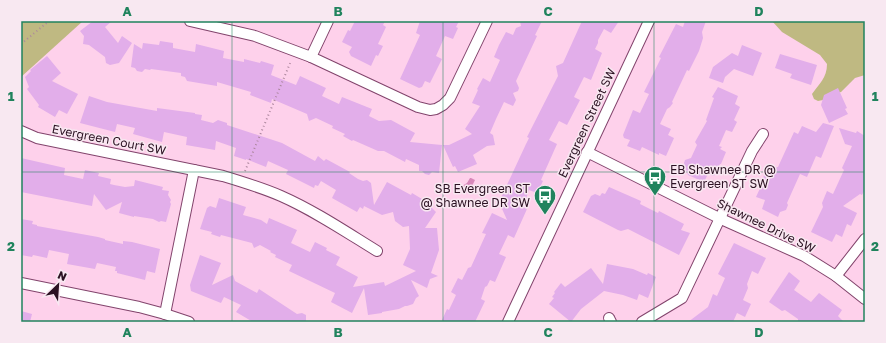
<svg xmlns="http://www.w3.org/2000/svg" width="886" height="343" viewBox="0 0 886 343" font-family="'Golos Text',sans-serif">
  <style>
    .green { fill: #bfb982 }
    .water { fill: #d888ba }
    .building { fill: #e2aeea }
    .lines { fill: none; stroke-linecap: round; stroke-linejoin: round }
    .street-casing { stroke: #82446c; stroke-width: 12 }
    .path { stroke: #ad879e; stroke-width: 2; stroke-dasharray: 1 3; stroke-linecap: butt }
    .street { stroke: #fff; stroke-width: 10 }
    .grid { fill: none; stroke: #20835d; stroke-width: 1; stroke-opacity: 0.55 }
    .labels { text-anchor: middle; stroke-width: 3; stroke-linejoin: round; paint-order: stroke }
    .street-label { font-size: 12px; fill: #2b1122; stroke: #f8e8f1 }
    .poi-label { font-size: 12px; fill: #2b1122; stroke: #f8e8f1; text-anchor: start }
    .neatline { fill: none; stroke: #20835d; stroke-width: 1.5 }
    .grid-label { font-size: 13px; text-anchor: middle; font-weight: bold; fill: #20835d }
  </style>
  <rect width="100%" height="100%" fill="#fed1eb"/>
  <!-- green -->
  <g class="green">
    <polygon points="21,21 83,21 21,77"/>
    <path d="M772 21H865V75L855 78 841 92 827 96 823 100 818 101 814 99 812 94C819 84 827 78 827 64L820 55 782 32Z"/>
  </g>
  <!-- water -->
  <polygon class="water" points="470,178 471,178 475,180 469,192 464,193 461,190 462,186 467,183"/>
  <!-- building -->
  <g class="building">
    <polygon points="93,21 112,21 105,27 118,43 122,36 132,43 119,63 110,65 106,63 105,57 89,45 83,44 84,36 80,31"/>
    <polygon points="355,21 385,21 383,25 386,27 378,44 383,46 378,56 376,55 371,66 351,56 349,52 352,47 342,42 348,30 350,31"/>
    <polygon points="420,21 459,21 456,27 458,28 453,39 445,36 436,56 442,59 430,83 425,81 422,87 419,88 400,79 420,35 416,33"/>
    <polygon points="520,21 542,21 535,35 537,36 516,81 519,88 518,91 513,93 516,100 513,106 504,102 496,119 490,133 493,135 495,145 487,146 473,155 477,164 458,172 455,166 453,167 443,145 449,145 472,134 465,129 480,106 472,103 478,90 477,89 483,78 490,82 500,60 494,57 499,45 506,32 513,35 516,28 521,26"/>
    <polygon points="582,21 619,21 611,33 604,29 598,40 598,43 595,49 602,53 591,80 584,77 574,97 580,100 567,125 559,121 549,140 557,144 541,180 543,181 537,193 529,190 523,207 527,209 514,238 508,235 499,254 506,257 495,282 490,280 487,286 485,287 481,299 485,301 475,322 447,322 442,320 447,309 449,310 456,295 451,292 458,278 462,280 468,268 471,267 486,234 482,233 492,213 507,220 499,202 526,144 529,138 527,137 558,76 556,66 563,63"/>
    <polygon points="685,21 706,21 702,32 703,38 699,51 689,71 687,70 672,102 673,103 670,107 667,109 660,124 671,129 668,135 674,138 666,156 659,153 659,155 642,147 640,151 627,146 630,140 624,138 623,135 633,110 640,113 649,94 644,92 661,58 659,57 676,24 683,27"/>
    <polygon points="160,41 173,43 173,48 195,52 196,44 224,51 223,58 244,62 244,59 260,63 261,61 274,65 271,75 296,85 300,76 326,88 322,96 339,104 342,97 372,109 369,116 379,121 391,120 415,133 410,142 442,145 439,173 432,172 429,175 425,174 422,171 419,171 419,165 406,159 405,162 384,151 378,151 353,140 352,141 343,136 345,134 332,128 333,126 316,118 309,121 307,114 272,99 271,103 250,95 251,92 217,82 217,86 187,81 185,77 181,76 181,73 151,69 150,70 145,69 142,72 137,71 135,68 131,67 134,44 142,49 143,43 159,45"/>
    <polygon points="742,45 762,53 753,76 734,69 725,77 723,83 709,78 713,67 732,53 738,56"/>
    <polygon points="780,54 817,65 811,85 790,78 792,74 775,68"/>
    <polygon points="47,56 61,73 52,81 78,94 67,114 59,110 55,117 38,107 39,105 27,89 29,87 25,77 31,71 30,70"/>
    <polygon points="718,87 738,96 735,104 740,107 734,120 737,122 732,132 726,130 719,146 722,147 720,149 726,152 721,164 720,164 714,176 708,174 704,182 688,175 684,163 685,160 691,158 697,145 695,142 707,121 706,120 714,98 712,97"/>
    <polygon points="838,88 847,108 845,109 848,114 829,123 821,105 824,95"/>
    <polygon points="89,96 107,102 157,111 157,108 195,113 195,114 202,115 201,120 213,123 218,120 227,123 227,125 282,143 315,161 318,156 324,161 326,159 350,172 349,173 358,179 363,181 367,180 371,183 374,205 387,182 411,195 412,193 432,205 431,207 436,212 425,228 437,228 439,250 431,273 438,276 430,279 427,288 411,280 419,296 416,298 413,304 407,306 405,306 399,309 382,312 382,313 368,315 364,288 352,313 331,302 335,293 289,271 292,265 275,257 276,255 270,252 271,251 260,245 254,248 252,243 221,235 220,237 211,234 212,232 200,229 207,208 210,206 216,208 219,198 246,207 243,215 261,220 267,224 269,218 297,230 291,243 310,252 315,242 327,248 326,250 340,257 336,265 358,277 353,287 384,282 385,286 416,271 403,265 410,249 409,226 403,227 395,221 393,212 382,215 364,206 363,209 360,207 357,212 332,198 336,190 321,181 318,186 315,185 314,188 286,174 288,170 268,161 266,167 246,159 246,160 234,156 236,148 216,141 215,150 186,145 187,137 164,132 162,142 133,134 135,128 117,124 115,132 80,123"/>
    <polygon points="823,123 834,126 821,158 816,156 807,177 800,174 787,203 788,205 786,210 780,212 778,217 762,209 765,200 756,197 762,184 761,183 767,168 773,171 777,167 778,167 794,132 798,134 802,126 816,132"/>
    <polygon points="839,128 856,133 857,131 865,136 865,189 862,195 860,194 843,206 857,213 851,226 847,224 842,237 836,234 832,242 811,232 823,207 822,203 827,191 833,194 844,170 842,168 852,146 845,144"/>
    <polygon points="21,158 65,168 64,175 83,179 85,170 99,173 98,176 111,179 110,184 114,185 125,187 134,186 135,180 163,187 162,190 169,191 168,195 171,200 170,202 171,204 166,222 161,221 159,222 153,219 134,216 134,217 119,213 122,202 106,210 94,194 92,206 21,192"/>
    <polygon points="609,187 641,201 640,204 658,213 659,211 684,224 681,230 690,233 679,255 628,229 621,231 618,230 583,212 591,196 595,194 600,196 602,193 605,194"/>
    <polygon points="21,219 33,221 32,224 37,225 37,226 98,237 105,239 105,240 123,244 123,241 132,242 160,249 155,273 147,271 145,280 117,273 117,271 115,271 116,267 97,263 95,269 67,264 69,254 49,250 47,258 33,255 32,257 21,255"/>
    <polygon points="734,243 766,258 758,274 752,271 747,284 748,288 743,300 751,304 745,317 737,313 733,322 688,322 708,307 713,294 717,296 725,278 718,274"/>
    <polygon points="200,255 221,263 212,285 233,275 235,281 257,293 259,289 297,314 302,313 306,315 306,321 308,322 253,322 236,312 241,305 224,297 221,303 191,291 190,285"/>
    <polygon points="607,264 633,269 647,275 648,273 656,277 648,298 639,294 637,300 623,295 604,291 581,309 571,322 549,304 554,298 552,297 555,293 554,292 561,283 565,287 591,268 603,284"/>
    <polygon points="789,272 800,281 794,290 811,302 819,293 842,310 838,316 844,322 798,322 798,319 785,310 782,311 769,302"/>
    <polygon points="21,311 32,314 30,322 21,322"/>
  </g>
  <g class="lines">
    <!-- street casing -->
    <g class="street-casing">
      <g id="street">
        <polyline points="190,21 255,36 311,57"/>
        <polyline points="328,21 311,57 418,107 430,110 436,109 443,105 450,98 487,21"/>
        <path d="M21 131 37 138 223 176C243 182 263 188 281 196 315 211 346 232 377 251"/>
        <polyline points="587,152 721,219 804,256 836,276 865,299"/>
        <polyline points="836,276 865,239"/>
        <polyline points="21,283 139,307 165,314 189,322"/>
        <polyline points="165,314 194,170"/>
        <polyline points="609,318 611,322"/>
        <polyline points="508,322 649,21"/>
        <polyline points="642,322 682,298 752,151 763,134"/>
      </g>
    </g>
    <!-- path -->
    <g class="path">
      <polyline points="21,44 49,21"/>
      <polyline points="245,171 291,61"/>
    </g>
    <!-- street -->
    <use href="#street" class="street"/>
  </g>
  <!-- grid -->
  <path class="grid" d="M232 21V322M443 21V322M654 21V322M21 172H865"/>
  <!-- icons -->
  <defs>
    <g id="bus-pin" transform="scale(1.15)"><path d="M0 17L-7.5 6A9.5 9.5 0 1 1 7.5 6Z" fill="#20835d" stroke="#f8e8f1"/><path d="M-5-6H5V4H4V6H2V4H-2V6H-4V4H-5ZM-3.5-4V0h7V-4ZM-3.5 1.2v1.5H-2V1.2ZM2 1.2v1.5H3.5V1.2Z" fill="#fff"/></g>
  </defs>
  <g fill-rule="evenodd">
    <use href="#bus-pin" x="655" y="177"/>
    <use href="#bus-pin" x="545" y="196"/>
  </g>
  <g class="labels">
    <!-- street labels -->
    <g class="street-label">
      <text transform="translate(587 123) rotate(-65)" y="4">Evergreen Street SW</text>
      <text transform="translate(109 140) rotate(11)" y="4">Evergreen Court SW</text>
      <text transform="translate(766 226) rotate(26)" y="4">Shawnee Drive SW</text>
    </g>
    <!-- poi labels -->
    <g class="poi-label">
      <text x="670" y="174">EB Shawnee DR @<tspan x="670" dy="14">Evergreen ST SW</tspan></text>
      <text x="530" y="193" text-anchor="end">SB Evergreen ST<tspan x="530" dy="14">@ Shawnee DR SW</tspan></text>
    </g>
  </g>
  <!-- border -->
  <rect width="886" height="343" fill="none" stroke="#f8e8f1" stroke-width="44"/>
  <!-- north arrow -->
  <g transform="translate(58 285) rotate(25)" stroke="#f8e8f1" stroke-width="3" paint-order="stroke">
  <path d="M0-3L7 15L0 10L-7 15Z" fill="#2b1122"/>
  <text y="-6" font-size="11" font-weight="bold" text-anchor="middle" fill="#2b1122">N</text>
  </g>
  <rect x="22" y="22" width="842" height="299" class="neatline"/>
  <g class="grid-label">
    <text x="127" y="16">A</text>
    <text x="338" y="16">B</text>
    <text x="548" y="16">C</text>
    <text x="759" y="16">D</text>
    <text x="11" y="101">1</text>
    <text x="875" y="101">1</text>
    <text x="11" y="251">2</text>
    <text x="875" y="251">2</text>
    <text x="127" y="337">A</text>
    <text x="338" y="337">B</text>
    <text x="548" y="337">C</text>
    <text x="759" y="337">D</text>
  </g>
</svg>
